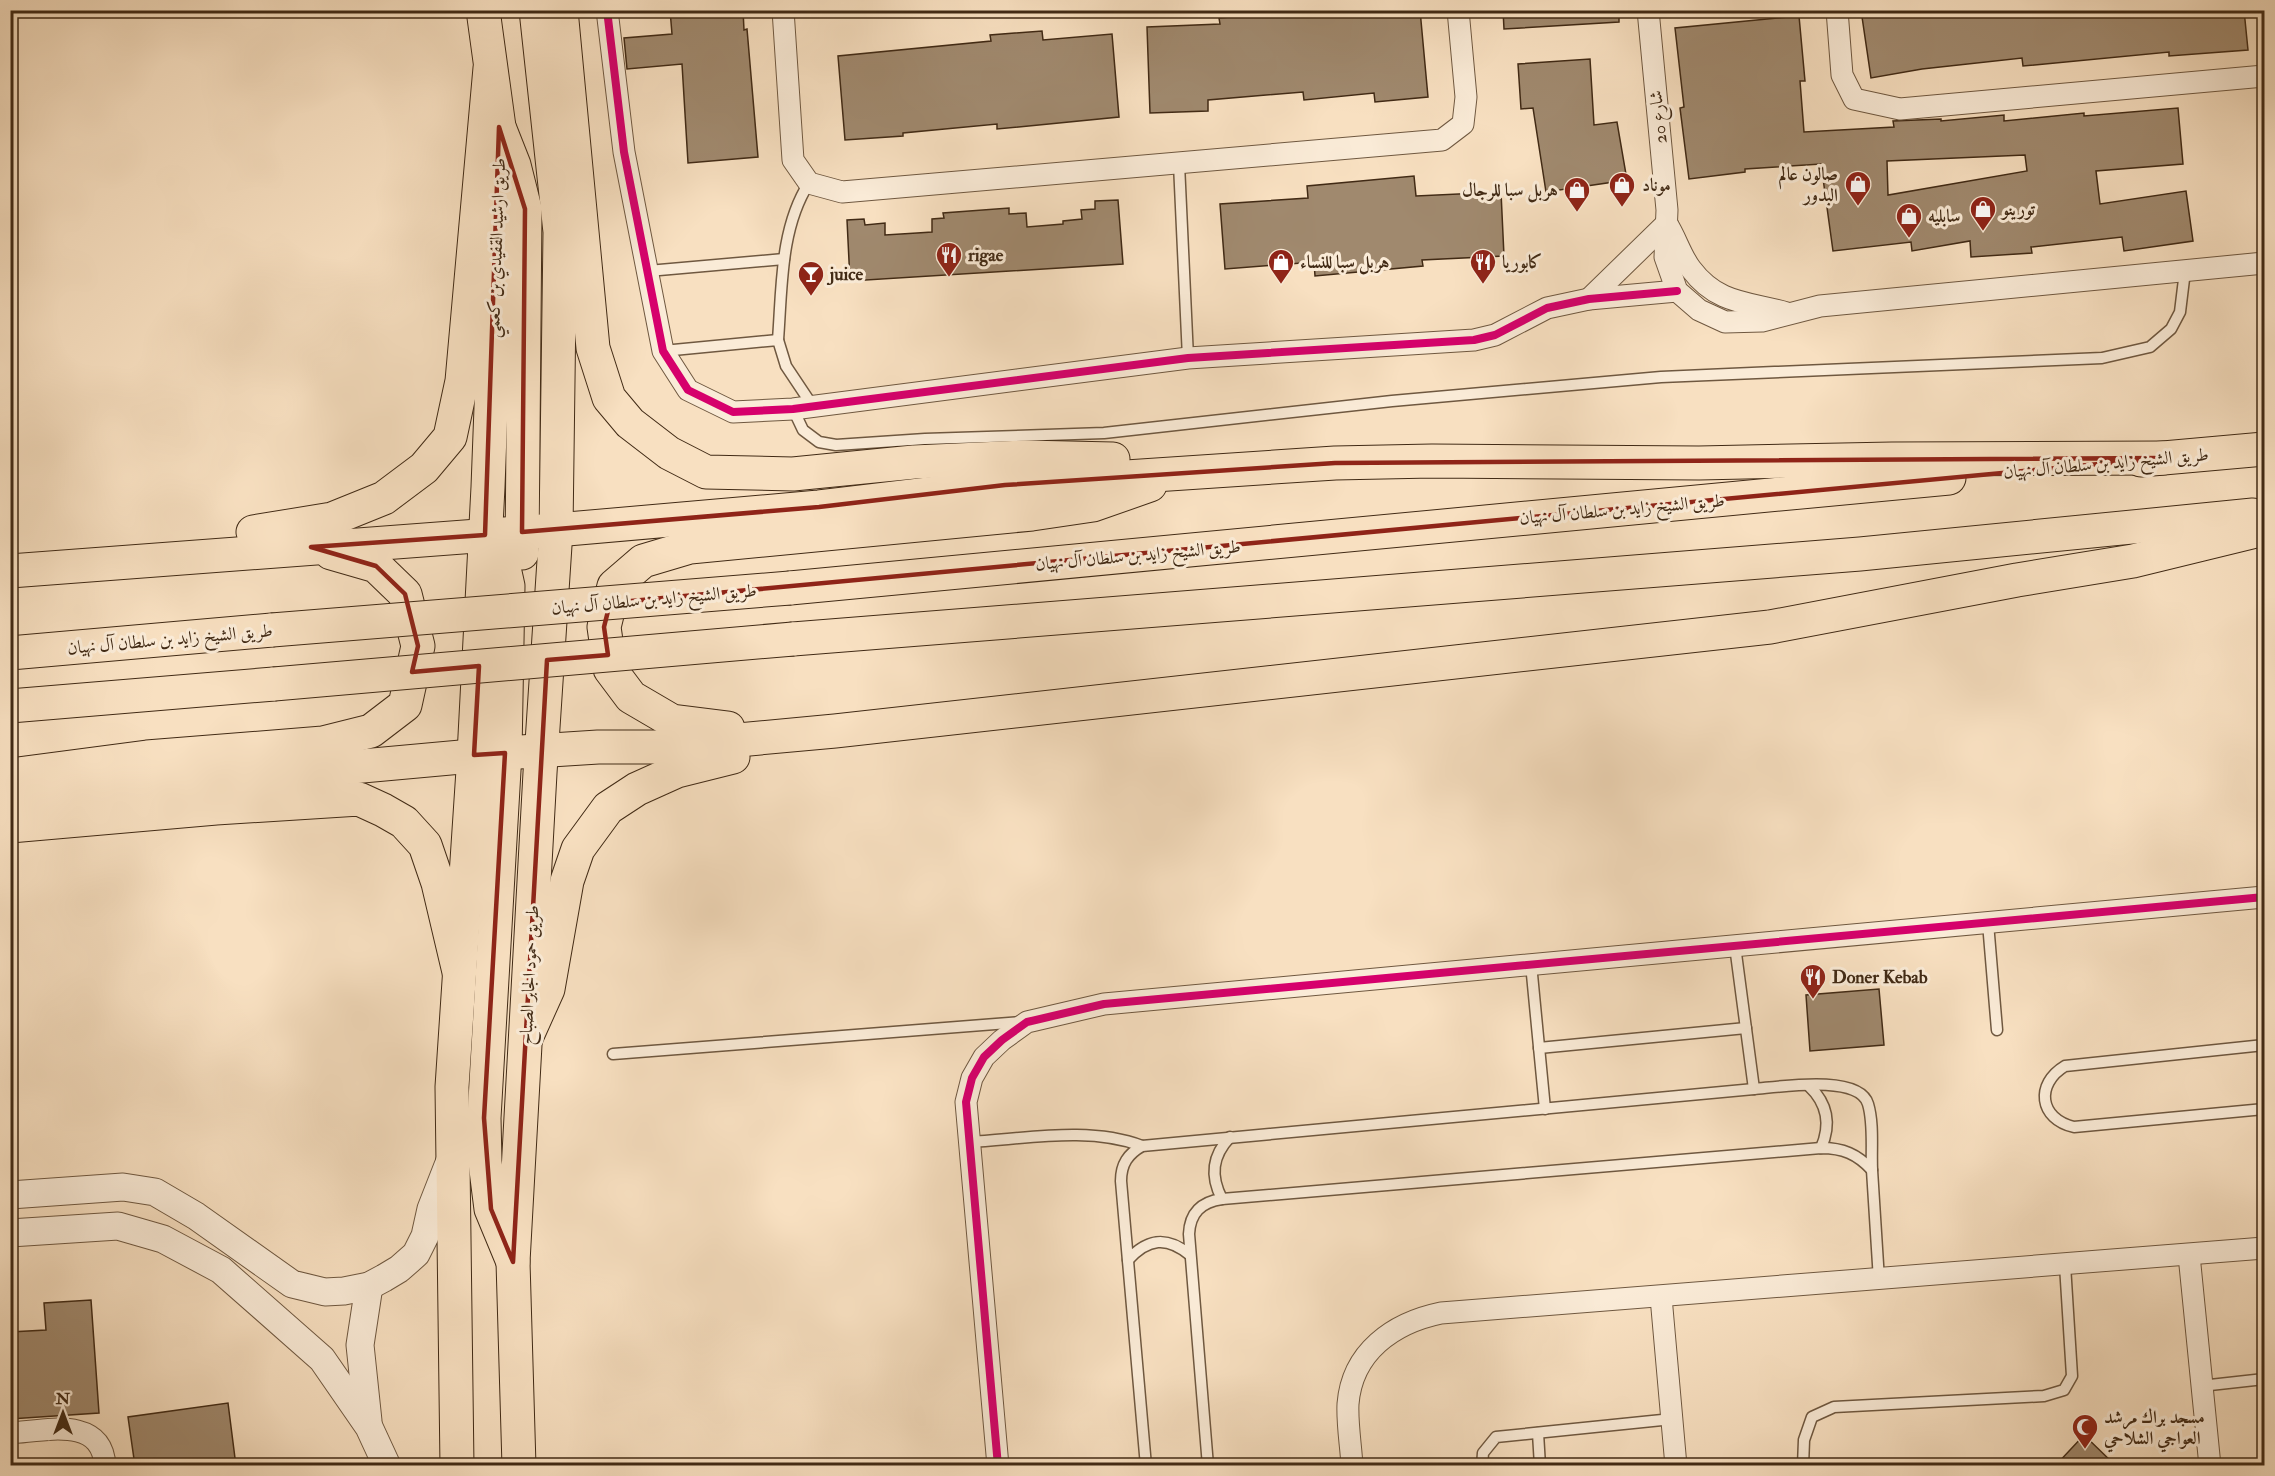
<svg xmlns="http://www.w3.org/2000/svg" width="2275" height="1476" viewBox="0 0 2275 1476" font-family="'IM FELL Double Pica',Amiri,serif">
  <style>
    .building { fill: #a0896e; stroke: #412a15; stroke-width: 1.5; fill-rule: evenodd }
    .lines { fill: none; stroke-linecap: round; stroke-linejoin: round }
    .service-casing { stroke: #6f5840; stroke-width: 13 }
    .minor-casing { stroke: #6f5840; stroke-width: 23 }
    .tertiary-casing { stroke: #6f5840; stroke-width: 29 }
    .primary-casing { stroke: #412a15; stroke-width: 35 }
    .motorway-casing { stroke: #412a15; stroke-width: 35 }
    .service { stroke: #faebd7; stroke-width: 10 }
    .minor { stroke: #faebd7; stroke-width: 21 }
    .tertiary { stroke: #faebd7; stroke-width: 27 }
    .primary { stroke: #f8e0c1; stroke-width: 33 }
    .motorway { stroke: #f8e0c1; stroke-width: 33 }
    .motorway-bridge-casing { stroke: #412a15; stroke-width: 35; stroke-linecap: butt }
    .motorway-bridge { stroke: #f8e0c1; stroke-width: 33 }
    .cycleway-casing { stroke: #faebd7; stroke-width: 11 }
    .cycleway { stroke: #d6006c; stroke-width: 8 }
    .marked { fill: none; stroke: #8f2418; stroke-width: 4.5; stroke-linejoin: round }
    .labels { text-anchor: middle; stroke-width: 6; stroke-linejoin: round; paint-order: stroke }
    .street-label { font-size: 18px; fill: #412a15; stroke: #faebd7 }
    .poi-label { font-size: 18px; font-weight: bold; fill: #412a15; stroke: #faebd7; text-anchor: start }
  </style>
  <rect width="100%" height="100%" fill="#f8e0c1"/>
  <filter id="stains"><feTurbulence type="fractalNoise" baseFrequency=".00333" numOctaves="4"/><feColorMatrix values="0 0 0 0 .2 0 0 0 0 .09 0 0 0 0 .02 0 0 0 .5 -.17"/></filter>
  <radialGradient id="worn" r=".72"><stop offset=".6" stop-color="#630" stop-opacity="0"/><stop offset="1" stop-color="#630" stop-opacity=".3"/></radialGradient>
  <!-- building -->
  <g class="building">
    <polygon points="670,10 743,10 744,30 747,29 758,157 688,163 682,64 627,69 624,38 672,34"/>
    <polygon points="1307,10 1351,10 1351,14 1382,10 1420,10 1428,97 1375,102 1374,93 1304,100 1303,92 1208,100 1208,111 1150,113 1147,27 1220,24 1219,18"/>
    <polygon points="1503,10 1619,10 1619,22 1504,29"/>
    <polygon points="1861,10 2244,10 2248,50 2169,56 2169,52 2023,66 2022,58 1922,69 1871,78"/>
    <path d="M1799 16 1805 81H1800L1804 132 1894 127 1893 121 1941 119V121L2004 115V121L2084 113V116L2178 108 2183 164 2096 171 2100 204 2186 191 2193 241 2124 251 2122 237 2031 247 2032 253 1971 257 1970 241 1912 251 1911 242 1833 251 1821 164 1745 169V172L1689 179 1680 108 1684 107 1675 28ZM2025 155 2027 171 1888 195 1887 161Z"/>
    <polygon points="1042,31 1043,40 1112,34 1119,117 997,129 997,124 903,133 903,136 845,140 838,56 991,41 990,35"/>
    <polygon points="1590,59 1594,125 1617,122 1627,180 1546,192 1533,108 1521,109 1518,64"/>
    <polygon points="1414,176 1416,196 1501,192 1504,256 1422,260 1423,266 1315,276 1314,262 1225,269 1220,204 1308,198 1307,186"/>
    <polygon points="1118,200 1123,264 850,281 847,220 864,219 865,225 885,223 885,235 917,233 932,232 932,219 944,218 943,213 1009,208 1009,214 1026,213 1027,227 1063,224 1063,221 1082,219 1081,210 1095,209 1095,201"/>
    <polygon points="1879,989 1884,1045 1810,1051 1806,995"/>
    <polygon points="91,1300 99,1413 10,1419 10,1332 46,1330 44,1303"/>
    <polygon points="228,1403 236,1466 135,1466 128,1417"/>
    <polygon points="2084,1435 2116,1466 2055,1466"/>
  </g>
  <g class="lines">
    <!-- service casing -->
    <g class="service-casing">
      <g id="service">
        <polyline points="1179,164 1188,358"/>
        <polyline points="648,271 784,259"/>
        <path d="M778 340C782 288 780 228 809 183"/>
        <polyline points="663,351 778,340 786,366 812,405"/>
        <polyline points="793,409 803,430 819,442 836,445 925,439 1104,433 1392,401 1661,377 2102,358 2150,347 2171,329 2180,312 2185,271"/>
        <polyline points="1988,923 1997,1030"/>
        <polyline points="1735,946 1754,1089"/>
        <polyline points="1531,964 1545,1109"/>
        <path d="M2264 1045 2065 1066C2035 1084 2039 1119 2074 1127L2264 1109"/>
        <polyline points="1539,1048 1746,1028"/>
        <polyline points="613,1054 1021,1022"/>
        <path d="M1809 1086C1828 1104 1831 1125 1821 1148"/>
        <path d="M969 1142C1025 1139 1089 1126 1142 1146"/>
        <polyline points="1872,1170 1879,1280"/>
        <path d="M1222 1199C1210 1176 1212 1156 1230 1137"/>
        <path d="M1128 1260C1148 1238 1167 1236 1190 1255"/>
        <polyline points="2201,1386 2264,1379"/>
        <polyline points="1538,1433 1540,1466"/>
        <path d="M1146 1466 1121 1181C1121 1164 1128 1154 1142 1146L1754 1089C1779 1087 1859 1074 1868 1104 1874 1124 1871 1149 1872 1170 1857 1154 1843 1148 1821 1148L1222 1199C1201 1202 1190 1213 1189 1234L1208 1466"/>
        <polyline points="1482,1466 1483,1453 1496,1437 1672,1419"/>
        <polyline points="1803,1466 1804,1440 1812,1417 1834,1407 2044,1396 2064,1390 2072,1376 2065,1265"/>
      </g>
    </g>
    <!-- minor casing -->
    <g class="minor-casing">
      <g id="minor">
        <polyline points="607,10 624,152 663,351 688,390 733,412 793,409 1188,358 1474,340 1495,335 1547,308 1589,299 1677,291"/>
        <polyline points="783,10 793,160 809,183 842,192 1442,140 1463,124 1466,97 1458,10"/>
        <polyline points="1648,10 1667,210 1665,257 1677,291 1699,310 1725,322 1762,321 1820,306 2264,263"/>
        <polyline points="1837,10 1842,75 1854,99 1900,109 2264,76"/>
        <path d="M1667 224C1676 238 1681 256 1691 269 1718 305 1749 302 1787 313"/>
        <polyline points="1589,299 1667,223"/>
        <polyline points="2189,1255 2210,1466"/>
        <polyline points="1661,1297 1676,1466"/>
        <path d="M10 1433C44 1431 102 1415 105 1466"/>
        <polyline points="998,1466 966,1102 972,1078 984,1057 1002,1040 1027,1022 1104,1004 2264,897"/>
        <path d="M1352 1466C1351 1446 1347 1424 1348 1404 1352 1352 1393 1323 1441 1313L2264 1248"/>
      </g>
    </g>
    <!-- tertiary casing -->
    <g class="tertiary-casing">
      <g id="tertiary">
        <polyline points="10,1195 123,1187 155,1192 196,1216 292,1284 325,1292 344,1291 369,1286 384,1278 399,1269 416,1254 425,1236 431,1209 451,1158"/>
        <polyline points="10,1233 118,1226 163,1239 221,1270 322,1359 369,1427 387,1466"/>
        <polyline points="368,1421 360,1345 369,1286"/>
      </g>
    </g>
    <!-- primary casing -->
    <g class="primary-casing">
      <g id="primary">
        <polyline points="457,1466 452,1087 474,755 488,487 499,196 499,127 483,10"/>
        <polyline points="519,1466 513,1262 540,773 556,530 560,232 536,10"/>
      </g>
    </g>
    <!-- motorway casing -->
    <g class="motorway-casing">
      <g id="motorway">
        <polyline points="561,10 593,348 609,398 630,423 669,453 706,472 793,474 914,462 1025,457 1113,459"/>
        <polyline points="499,127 514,165 525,209 522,553"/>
        <polyline points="2141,460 2264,449"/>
        <polyline points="253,532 332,519 384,498 424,468 450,437 462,381 490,68"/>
        <path d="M485 535C502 552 503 563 508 586L505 753 484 1118 485 1162 491 1209 513 1262"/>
        <polyline points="10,571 556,530 819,507 1005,485 1335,463 1432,461 1699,463 1892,459 2163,458"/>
        <polyline points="790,588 1949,478"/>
        <polyline points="793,639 1860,554 2253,515"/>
        <polyline points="10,653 272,630"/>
        <polyline points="10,706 274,684"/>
        <polyline points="728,728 672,721 631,697 610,669 604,627 614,586 643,561 690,547 1032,514 1093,505 1150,485"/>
        <polyline points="10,775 147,757 323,743 371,731 405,705 418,646 405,594 376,566 331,553"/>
        <polyline points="10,798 505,753 598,747 663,747 835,731 1770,627 2017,580 2133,561 2264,529"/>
        <polyline points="10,826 216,808 359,799 383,810 404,822 425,845 438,883 459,972"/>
        <polyline points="526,1038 548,989 567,881 578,849 608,808 637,789 677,771 733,757"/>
      </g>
    </g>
    <!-- service -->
    <use href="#service" class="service"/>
    <!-- minor -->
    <use href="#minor" class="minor"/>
    <!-- tertiary -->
    <use href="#tertiary" class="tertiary"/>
    <!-- primary -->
    <use href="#primary" class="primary"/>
    <!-- motorway -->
    <use href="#motorway" class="motorway"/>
    <!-- motorway-bridge casing -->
    <g class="motorway-bridge-casing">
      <g id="motorway-bridge">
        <polyline points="272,630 790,588"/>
        <polyline points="274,684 793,639"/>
      </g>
    </g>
    <!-- motorway-bridge -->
    <use href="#motorway-bridge" class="motorway-bridge"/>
    <!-- cycleway casing -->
    <g class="cycleway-casing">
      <g id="cycleway">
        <polyline points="607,10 624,152 663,351 688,390 733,412 793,409 1188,358 1474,340 1495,335 1547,308 1589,299 1677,291"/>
        <polyline points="998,1466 966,1102 972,1078 984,1057 1002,1040 1027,1022 1104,1004 2264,897"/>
      </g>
    </g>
    <!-- cycleway -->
    <use href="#cycleway" class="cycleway"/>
  </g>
  <!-- marked area -->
  <path class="marked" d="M499 127 525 209 522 532 819 507 1005 485 1335 463 2163 458 610 603 604 627 608 655 547 660 513 1262 491 1209 484 1118 505 753 474 755 479 666 412 672 418 646 405 594 376 566 311 547 485 535Z"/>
  <!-- icons -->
  <defs>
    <g id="shop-pin" transform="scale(1.35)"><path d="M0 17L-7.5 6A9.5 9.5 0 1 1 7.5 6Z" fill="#8f2418" stroke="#faebd7"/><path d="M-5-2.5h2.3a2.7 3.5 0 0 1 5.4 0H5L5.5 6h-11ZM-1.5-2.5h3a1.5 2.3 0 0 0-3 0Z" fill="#fff"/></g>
    <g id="restaurant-pin" transform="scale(1.35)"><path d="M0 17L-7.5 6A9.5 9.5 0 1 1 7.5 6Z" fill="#8f2418" stroke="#faebd7"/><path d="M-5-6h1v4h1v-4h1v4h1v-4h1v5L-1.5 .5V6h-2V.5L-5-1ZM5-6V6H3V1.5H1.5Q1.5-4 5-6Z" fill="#fff"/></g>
    <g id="bar-pin" transform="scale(1.35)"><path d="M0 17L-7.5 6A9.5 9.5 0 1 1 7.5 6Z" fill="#8f2418" stroke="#faebd7"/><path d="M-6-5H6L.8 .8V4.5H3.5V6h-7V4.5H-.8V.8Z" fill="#fff"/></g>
    <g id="mosque-pin" transform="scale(1.35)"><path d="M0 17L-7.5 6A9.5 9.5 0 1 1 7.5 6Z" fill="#8f2418" stroke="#faebd7"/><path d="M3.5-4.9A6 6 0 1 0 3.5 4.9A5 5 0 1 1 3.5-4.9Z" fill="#fff"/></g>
  </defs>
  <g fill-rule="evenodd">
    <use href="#shop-pin" x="1858" y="184"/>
    <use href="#shop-pin" x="1622" y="185"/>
    <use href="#shop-pin" x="1577" y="190"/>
    <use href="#shop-pin" x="1983" y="209"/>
    <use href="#shop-pin" x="1909" y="216"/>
    <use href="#restaurant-pin" x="949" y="255"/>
    <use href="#shop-pin" x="1281" y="262"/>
    <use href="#restaurant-pin" x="1483" y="262"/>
    <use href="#bar-pin" x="811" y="274"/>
    <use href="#restaurant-pin" x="1813" y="977"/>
    <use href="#mosque-pin" x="2085" y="1427"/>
  </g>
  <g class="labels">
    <!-- street labels -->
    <g class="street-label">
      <text transform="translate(1658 117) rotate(-96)" y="6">شارع 20</text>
      <text transform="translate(496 248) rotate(-88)" y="6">طريق ارشيد القفيدي بن كعمي</text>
      <text transform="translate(2106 463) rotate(-5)" y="6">طريق الشيخ زايد بن سلطان آل نهيان</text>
      <text transform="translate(1622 509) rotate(-5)" y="6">طريق الشيخ زايد بن سلطان آل نهيان</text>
      <text transform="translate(1138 555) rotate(-5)" y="6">طريق الشيخ زايد بن سلطان آل نهيان</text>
      <text transform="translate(654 599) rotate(-5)" y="6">طريق الشيخ زايد بن سلطان آل نهيان</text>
      <text transform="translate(170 639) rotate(-5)" y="6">طريق الشيخ زايد بن سلطان آل نهيان</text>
      <text transform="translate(529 975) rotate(-87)" y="6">طريق حمود الجابر الصباح</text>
    </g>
    <!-- poi labels -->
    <g class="poi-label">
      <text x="1838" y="180" text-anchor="end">صالون عالم<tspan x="1838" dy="21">البدور</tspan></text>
      <text x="1642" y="191">موناد</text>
      <text x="1558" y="196" text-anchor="end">هربل سبا للرجال</text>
      <text x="2002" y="215">تورينو</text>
      <text x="1928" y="222">سابليه</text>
      <text x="968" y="261">rigae</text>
      <text x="1300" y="268">هربل سبا للنساء</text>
      <text x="1502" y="268">كابوريا</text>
      <text x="830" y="280">juice</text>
      <text x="1832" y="983">Doner Kebab</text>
      <text x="2104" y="1423">مسجد براك مرشد<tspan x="2104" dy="21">العواجي الشلاحي</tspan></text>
    </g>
  </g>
  <!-- margin -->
  <rect width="2275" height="1476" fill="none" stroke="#f8e0c1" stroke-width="36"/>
  <rect x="12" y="12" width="2251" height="1452" fill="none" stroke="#412a15" stroke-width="3"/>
  <rect x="18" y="18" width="2239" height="1440" fill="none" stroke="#412a15" stroke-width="1.5"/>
  <!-- north arrow -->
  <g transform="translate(63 1413)" stroke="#faebd7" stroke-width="4.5" paint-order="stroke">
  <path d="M0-4.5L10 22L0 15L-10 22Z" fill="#412a15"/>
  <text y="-9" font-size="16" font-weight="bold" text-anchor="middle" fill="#412a15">N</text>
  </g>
  <rect width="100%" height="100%" filter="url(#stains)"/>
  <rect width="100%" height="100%" fill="url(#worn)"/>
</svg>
